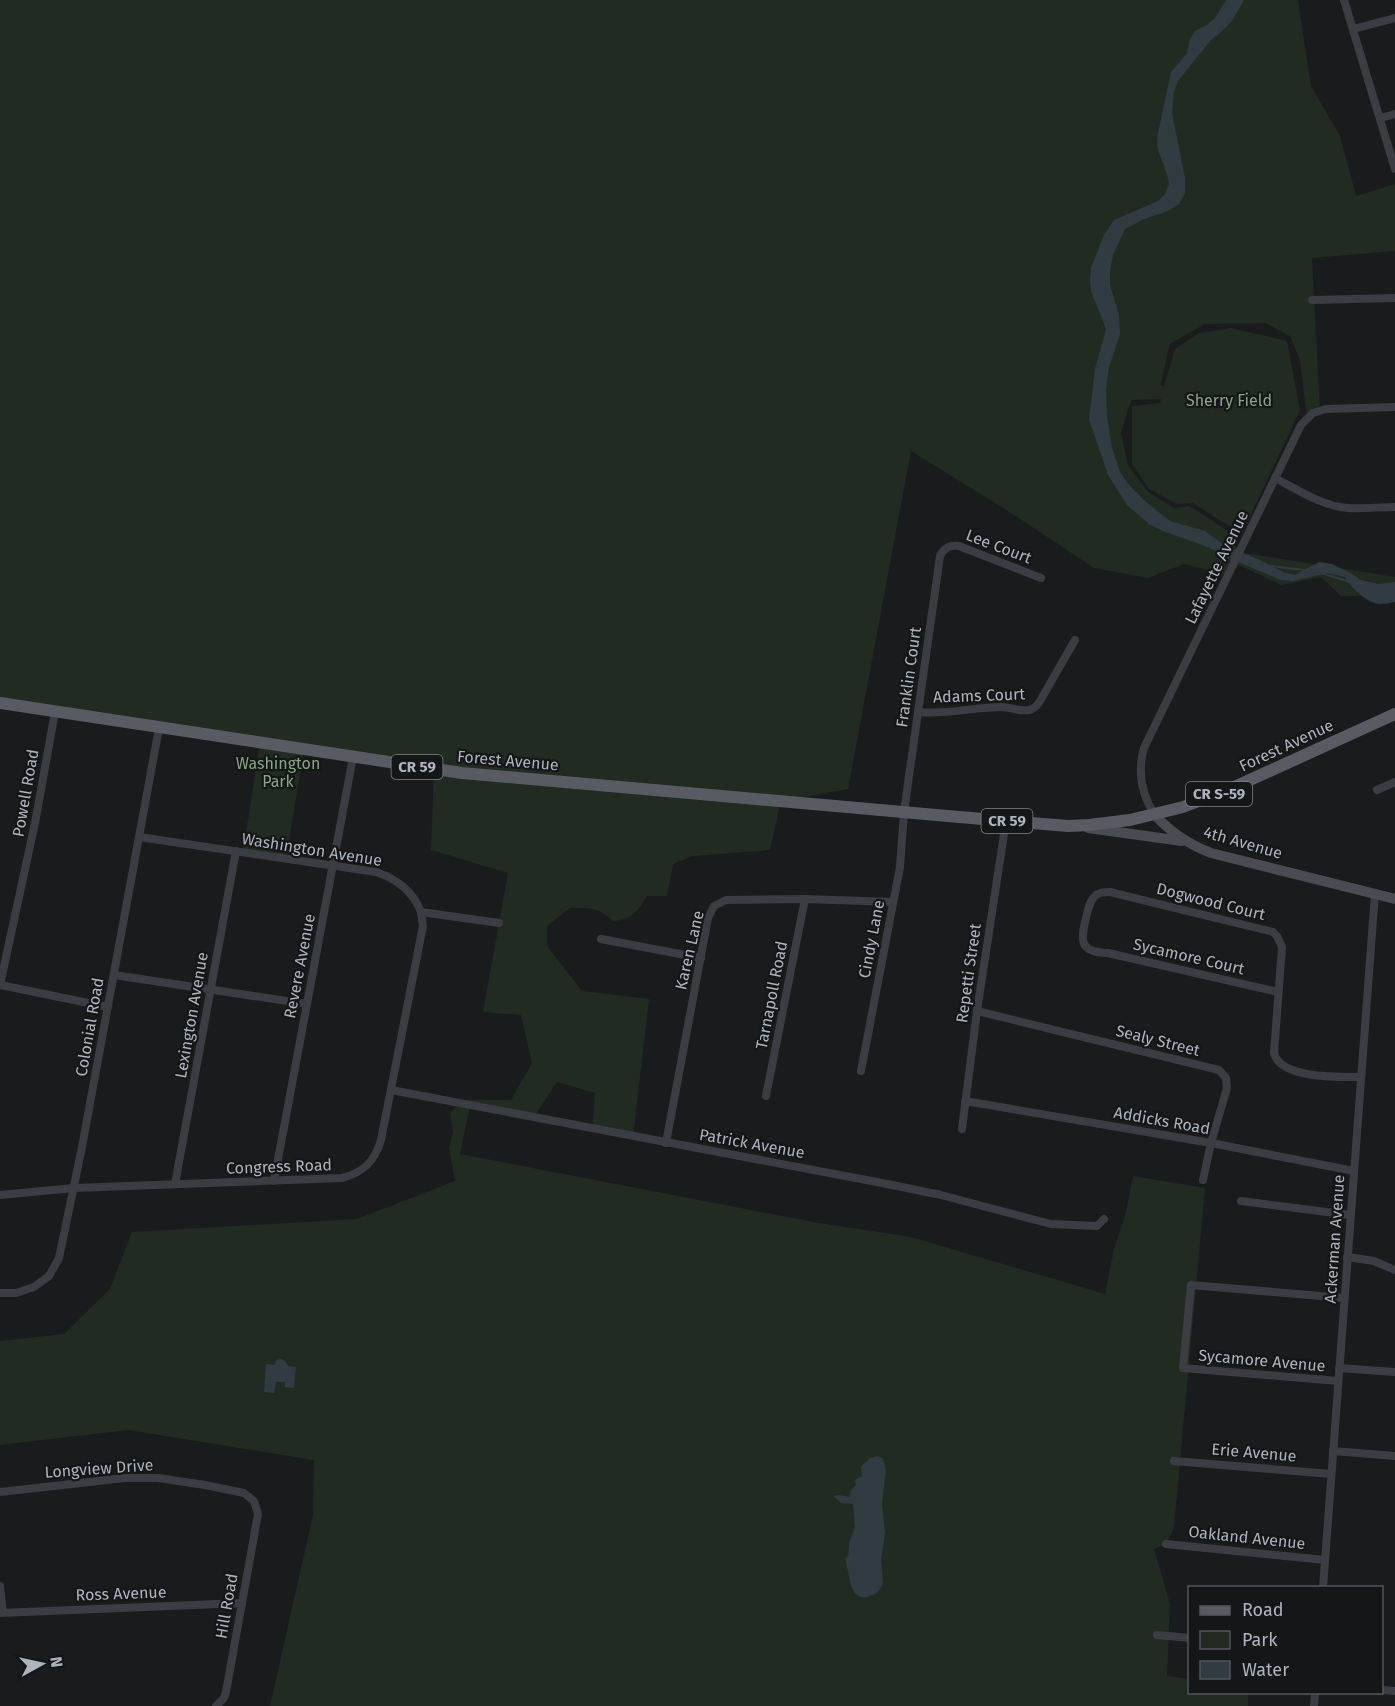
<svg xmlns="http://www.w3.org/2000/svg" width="1395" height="1706" viewBox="0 0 1395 1706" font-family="'Fira Sans',sans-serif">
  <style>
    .green { fill: #222b22 }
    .water { fill: #303c41 }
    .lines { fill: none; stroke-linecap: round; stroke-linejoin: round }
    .stream { stroke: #303c41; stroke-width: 2 }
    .street { stroke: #3b3d42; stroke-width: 8 }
    .secondary { stroke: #494d52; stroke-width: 10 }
    .primary { stroke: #585b61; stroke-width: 12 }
    .labels { text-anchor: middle; stroke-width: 4.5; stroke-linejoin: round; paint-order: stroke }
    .shield { fill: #151618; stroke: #7f858b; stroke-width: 1.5 }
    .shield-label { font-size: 15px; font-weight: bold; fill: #adb4bc }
    .park-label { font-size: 16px; fill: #87a685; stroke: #151618 }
    .street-label { font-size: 16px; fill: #adb4bc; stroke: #151618 }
  </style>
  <rect width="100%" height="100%" fill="#1a1b1d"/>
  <!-- green -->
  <path class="green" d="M0 0H1298L1311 86 1340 136 1356 196 1395 184V251L1312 258 1320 411 1307 419 1300 360 1290 336 1265 323 1205 324 1170 344 1160 386H1164L1175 349 1199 333 1231 328 1287 341 1300 410 1242 534 1193 503 1177 504 1149 489 1132 464V406L1160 403 1161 399 1131 400 1121 433 1128 465 1147 491 1174 508 1189 506 1207 517 1231 533 1238 552 1395 577V595L1341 596 1321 577 1281 585 1235 563 1227 575 1184 564 1148 578 1094 568 1008 511 911 451 848 789 781 801 770 850 693 856 673 864 667 896H647C638 911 632 920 613 921 597 907 591 908 570 908L547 926V946L582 991 649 999 633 1137 592 1129 595 1093 557 1082 533 1118 470 1106 460 1154 819 1223 911 1237 1105 1294 1114 1249 1125 1216 1133 1176 1205 1188 1174 1528 1166 1544 1154 1549 1170 1604 1167 1676 1189 1679 1190 1692 1248 1693V1706H270L313 1515 314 1460 128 1430 0 1445V1341L64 1334 110 1289 132 1232 357 1219 455 1181 449 1148 453 1133 450 1113 464 1100H511L532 1063 521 1015 483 1012 508 873 431 850 434 769 304 749 286 859 243 852 260 743 0 703Z"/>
  <!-- water -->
  <g class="water">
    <path d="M1226 0H1244L1232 21 1220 33 1211 40 1178 81 1174 92 1172 113 1185 178V193L1179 204 1168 211 1144 219 1125 229 1113 255 1110 270V285L1119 315 1120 334 1109 367 1106 389 1107 417 1112 448 1120 472 1129 485 1146 502 1170 521 1205 531 1224 545 1260 560 1285 573 1295 575 1319 562 1332 564 1352 574 1361 580 1378 584 1395 582V602C1390 603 1385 604 1380 604 1367 604 1351 587 1345 577L1327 573 1293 581 1281 580 1224 556 1208 547 1163 531 1149 524 1127 505 1108 475 1089 419 1095 369 1106 329 1091 291 1090 279 1091 268 1104 235 1114 220 1158 201 1165 194 1169 184 1167 174 1158 150 1157 138 1171 72 1187 53 1190 39 1195 31 1207 25 1215 18Z"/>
    <polygon points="281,1359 285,1361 288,1366 296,1367 294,1388 285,1387 285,1382 276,1382 274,1393 264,1392 266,1364 274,1365 277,1360"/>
    <path d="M878 1456 883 1459 886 1470 882 1504 885 1533 881 1560 883 1583C881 1589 877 1594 870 1596 848 1604 850 1571 845 1559L848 1556 849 1548V1543L855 1527 853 1504 841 1503 833 1496 839 1495 849 1497 851 1490 856 1485 855 1480 862 1476 861 1467 870 1458Z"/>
  </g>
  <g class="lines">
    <!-- stream -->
    <g class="stream">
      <polyline points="1271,566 1304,570"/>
      <polyline points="1321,573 1350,582"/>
    </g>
    <!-- street -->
    <g class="street">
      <polyline points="1344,0 1395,169"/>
      <polyline points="1353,29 1395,18"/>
      <polyline points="1380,118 1395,114"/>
      <polyline points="1312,300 1395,298"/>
      <path d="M1275 478C1298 490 1322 506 1348 508 1363 509 1380 507 1395 507"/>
      <path d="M918 712C947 715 973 707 1002 707 1010 707 1021 712 1029 710 1034 709 1037 706 1040 701L1075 640"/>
      <polyline points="1377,790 1395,782"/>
      <path d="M1155 815C1141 794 1137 773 1144 748L1301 425 1313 413 1326 409 1395 407"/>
      <path d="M139 837 376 872C397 879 413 891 421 912L499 923"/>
      <polyline points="601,939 701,958"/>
      <polyline points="114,975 307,1004"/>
      <polyline points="0,985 35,823 55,712"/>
      <polyline points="0,985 108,1007"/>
      <path d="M1278 992 1108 953C1080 952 1080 942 1086 918 1088 910 1089 901 1096 895 1100 892 1104 892 1110 892L1273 932 1277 936 1282 947 1274 1053C1280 1079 1340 1077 1361 1077"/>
      <polyline points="977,1011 1219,1070 1226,1078 1227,1088 1211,1143 1203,1180"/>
      <path d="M861 1071 900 867 904 812 940 556C944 548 949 545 959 546L1041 578"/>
      <polyline points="391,1090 882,1183 941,1195 1051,1224 1097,1226 1104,1219"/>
      <polyline points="766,1096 805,899"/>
      <polyline points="965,1101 1211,1143 1354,1171"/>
      <polyline points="962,1129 977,1011 1006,821"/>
      <polyline points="666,1143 708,918 714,906 726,900 805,899 893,902"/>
      <polyline points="274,1181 353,757"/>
      <polyline points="175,1184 236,851"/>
      <path d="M0 1195 74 1188 342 1178C363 1173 375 1161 381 1140L423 926 421 912"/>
      <polyline points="1241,1201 1350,1215"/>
      <polyline points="1347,1257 1374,1261 1395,1270"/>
      <polyline points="0,1293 16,1293 34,1287 49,1276 59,1258 82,1147 159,728"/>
      <polyline points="1339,1368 1395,1372"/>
      <polyline points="1338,1381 1183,1368 1191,1285 1344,1298"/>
      <polyline points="1333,1451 1395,1456"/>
      <polyline points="1174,1461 1331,1474"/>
      <polyline points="0,1492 125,1478 158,1478 205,1485 244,1493 254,1501 258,1514 226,1692 224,1698 216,1706"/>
      <polyline points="1166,1544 1325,1560"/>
      <polyline points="0,1586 3,1613"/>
      <polyline points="1323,1588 1375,893"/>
      <polyline points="0,1613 242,1603"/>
      <polyline points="1157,1635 1190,1638"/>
      <polyline points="1382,1690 1395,1691"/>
      <polyline points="1314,1706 1315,1692"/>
    </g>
    <!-- secondary -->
    <g class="secondary">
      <path d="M1155 815C1171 833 1188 844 1211 853L1395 899"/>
      <polyline points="1088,828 1182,841"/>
    </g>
    <!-- primary -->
    <polyline class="primary" points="0,703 462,773 959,817 1068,826 1089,825 1130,820 1183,807 1230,789 1395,714"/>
  </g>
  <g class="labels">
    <!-- shield labels -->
    <g class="shield">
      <rect x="391.5" y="755" width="51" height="24" rx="4.5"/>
      <rect x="1186" y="782" width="66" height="24" rx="4.5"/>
      <rect x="981.5" y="809" width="51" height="24" rx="4.5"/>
    </g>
    <g class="shield-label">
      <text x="417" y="772">CR 59</text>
      <text x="1219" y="799">CR S-59</text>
      <text x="1007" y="826">CR 59</text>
    </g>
    <!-- park labels -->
    <g class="park-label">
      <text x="1229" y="406">Sherry Field</text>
      <text x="278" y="769">Washington<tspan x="278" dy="18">Park</tspan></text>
    </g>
    <!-- street labels -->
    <g class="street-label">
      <text transform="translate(999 546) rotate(21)" y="6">Lee Court</text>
      <text transform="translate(1216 567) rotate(-64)" y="6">Lafayette Avenue</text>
      <text transform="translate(908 677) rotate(-82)" y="6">Franklin Court</text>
      <text transform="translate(979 695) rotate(-2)" y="6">Adams Court</text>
      <text transform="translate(1286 745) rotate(-25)" y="6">Forest Avenue</text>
      <text transform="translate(508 760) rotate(5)" y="6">Forest Avenue</text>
      <text transform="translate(25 793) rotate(-80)" y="6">Powell Road</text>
      <text transform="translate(1243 842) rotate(16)" y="6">4th Avenue</text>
      <text transform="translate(312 849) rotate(9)" y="6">Washington Avenue</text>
      <text transform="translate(1211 901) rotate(14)" y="6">Dogwood Court</text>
      <text transform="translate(871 939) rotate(-79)" y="6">Cindy Lane</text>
      <text transform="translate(689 950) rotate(-77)" y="6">Karen Lane</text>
      <text transform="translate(1189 956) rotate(13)" y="6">Sycamore Court</text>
      <text transform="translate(299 966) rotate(-79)" y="6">Revere Avenue</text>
      <text transform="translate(968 973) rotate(-82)" y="6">Repetti Street</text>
      <text transform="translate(771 995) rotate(-79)" y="6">Tarnapoll Road</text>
      <text transform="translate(191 1015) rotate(-80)" y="6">Lexington Avenue</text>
      <text transform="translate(89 1027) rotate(-80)" y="6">Colonial Road</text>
      <text transform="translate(1158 1040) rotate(14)" y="6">Sealy Street</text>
      <text transform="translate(1162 1120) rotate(10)" y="6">Addicks Road</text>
      <text transform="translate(752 1143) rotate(10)" y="6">Patrick Avenue</text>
      <text transform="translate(279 1166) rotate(-2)" y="6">Congress Road</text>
      <text transform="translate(1334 1239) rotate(-86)" y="6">Ackerman Avenue</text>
      <text transform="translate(1262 1360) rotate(5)" y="6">Sycamore Avenue</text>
      <text transform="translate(1254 1452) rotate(5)" y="6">Erie Avenue</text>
      <text transform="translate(99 1468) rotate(-4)" y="6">Longview Drive</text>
      <text transform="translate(1247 1537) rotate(6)" y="6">Oakland Avenue</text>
      <text transform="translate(121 1593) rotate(-2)" y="6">Ross Avenue</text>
      <text transform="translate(226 1606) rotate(-80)" y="6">Hill Road</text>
    </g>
  </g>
  <!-- legend -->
  <rect x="1188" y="1586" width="195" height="108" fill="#151618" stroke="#52555a" stroke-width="1.5"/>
  <rect x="1200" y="1606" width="30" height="9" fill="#585b61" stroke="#52555a" stroke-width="1.5"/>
  <text x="1242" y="1616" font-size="18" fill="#adb4bc">Road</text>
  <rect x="1200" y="1631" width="30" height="18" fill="#222b22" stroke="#52555a" stroke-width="1.5"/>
  <text x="1242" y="1646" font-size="18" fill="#adb4bc">Park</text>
  <rect x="1200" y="1661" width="30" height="18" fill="#303c41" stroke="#52555a" stroke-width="1.5"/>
  <text x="1242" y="1676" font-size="18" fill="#adb4bc">Water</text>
  <!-- north arrow -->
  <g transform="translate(42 1664) rotate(82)" stroke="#151618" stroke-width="4.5" paint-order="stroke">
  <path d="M0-4.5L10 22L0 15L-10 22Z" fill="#adb4bc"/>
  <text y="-9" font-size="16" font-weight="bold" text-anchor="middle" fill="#adb4bc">N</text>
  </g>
</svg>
